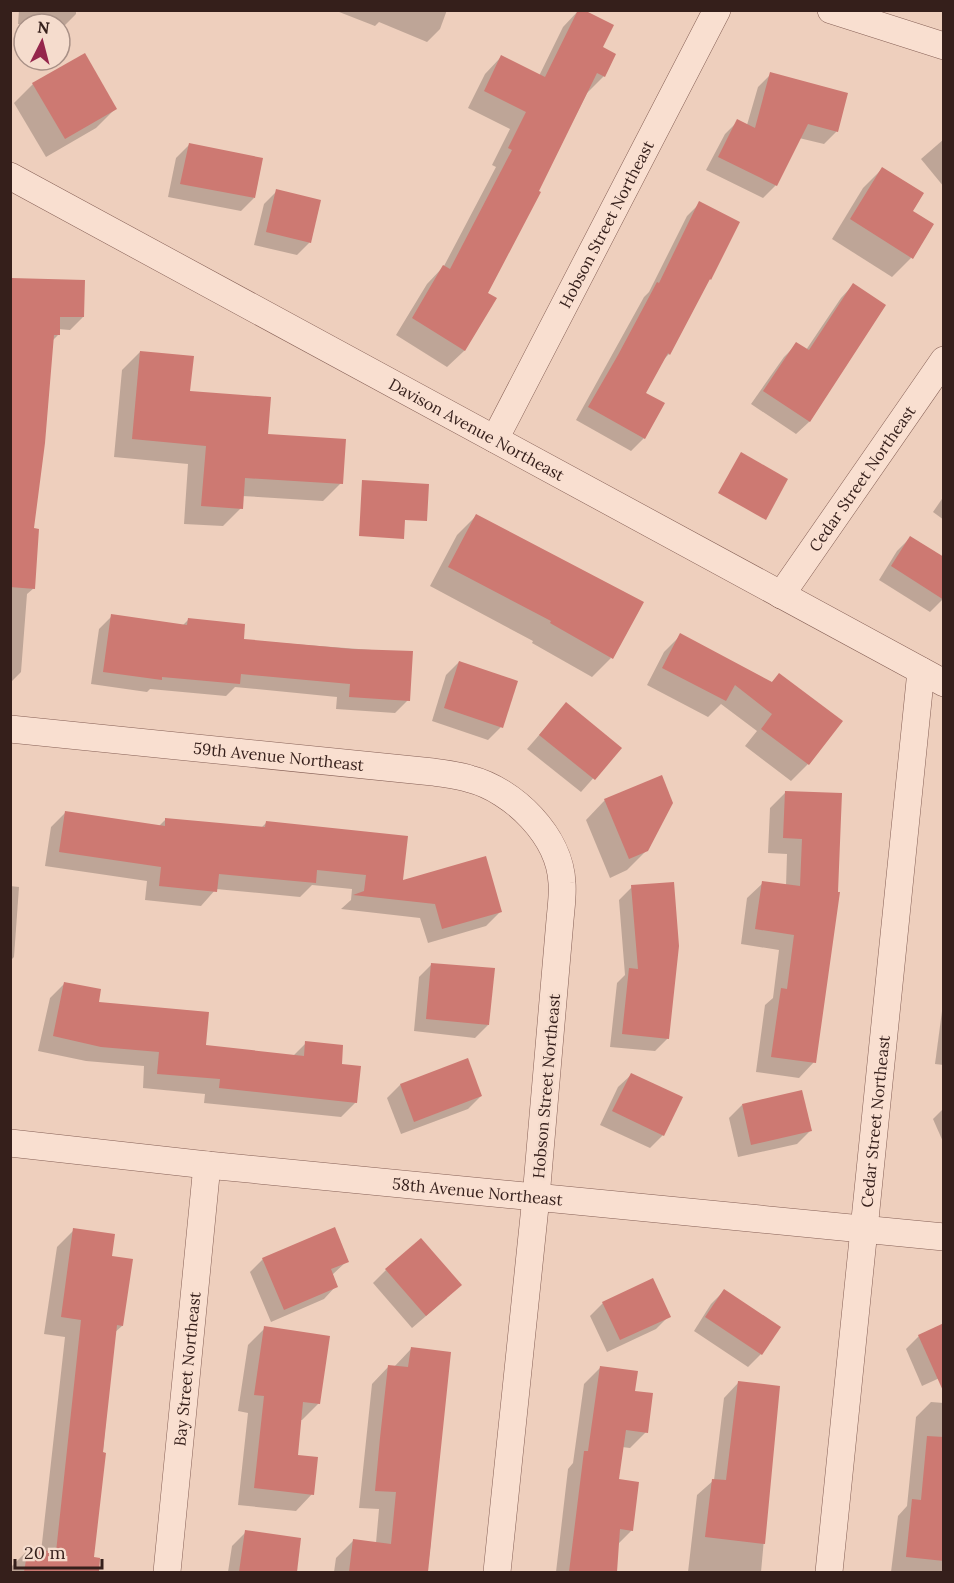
<svg xmlns="http://www.w3.org/2000/svg" width="954" height="1583" viewBox="0 0 954 1583" font-family="Lora,serif">
  <style>
    .shadow { fill: #0003 }
    .building { fill: #cd7972 }
    .lines { fill: none; stroke-linecap: round; stroke-linejoin: round }
    .minor-casing { stroke: #866056; stroke-width: 28 }
    .minor { stroke: #f9dfd0; stroke-width: 27 }
    .labels { text-anchor: middle; stroke-width: 5; stroke-linejoin: round; paint-order: stroke }
    .street-label { font-size: 16px; fill: #351f1b; stroke: #f5dccd }
  </style>
  <rect width="100%" height="100%" fill="#eecfbd"/>
  <!-- shadow -->
  <g class="shadow">
    <polygon points="19,10 76,10 76,14 63,27 60,27 60,24 18,24"/>
    <polygon points="334,10 447,10 440,29 427,42 379,22 375,26"/>
    <polygon points="579,10 601,48 604,76 587,93 486,293 495,299 464,351 447,367 396,335 427,284 444,266 496,167 492,165 510,129 468,108 485,74 501,57 539,76 563,27"/>
    <polygon points="771,74 837,131 824,144 799,138 776,185 763,198 706,170 725,134 738,121 747,125 758,87"/>
    <polygon points="33,84 115,109 96,128 46,157 14,103"/>
    <polygon points="944,139 944,187 921,159"/>
    <polygon points="189,145 254,198 241,211 168,197 176,158"/>
    <polygon points="882,169 911,258 892,277 832,239 863,188"/>
    <polygon points="277,191 310,242 297,255 254,245 264,204"/>
    <polygon points="700,203 738,222 710,279 706,283 669,354 661,362 644,393 644,438 631,451 576,420 644,297 649,292 687,216"/>
    <polygon points="12,280 83,317 70,330 58,329 58,335 52,341 32,530 34,588 27,594 21,672 10,683"/>
    <polygon points="853,285 884,305 809,422 796,434 751,404 784,357 797,344 806,350 841,298"/>
    <polygon points="140,352 189,393 266,436 341,483 323,501 242,496 241,508 223,526 184,524 188,464 114,457 122,370"/>
    <polygon points="944,496 944,520 933,512"/>
    <polygon points="477,515 611,658 592,677 532,643 533,641 430,586 457,535"/>
    <polygon points="910,538 944,598 930,612 879,580 897,551"/>
    <polygon points="112,616 182,626 188,620 242,640 411,653 408,700 395,713 336,709 337,697 235,687 226,696 150,689 147,692 91,684 99,629"/>
    <polygon points="681,635 771,683 779,675 840,722 808,764 791,781 745,746 757,731 721,704 708,717 647,685 664,652"/>
    <polygon points="459,662 501,727 488,740 432,721 446,675"/>
    <polygon points="566,704 620,748 581,792 527,749"/>
    <polygon points="785,793 841,795 814,1062 799,1078 756,1072 765,1005 773,998 779,950 741,944 747,898 763,883 786,886 787,854 768,853 770,808"/>
    <polygon points="605,800 647,850 627,870 610,878 586,820"/>
    <polygon points="65,813 159,826 166,819 261,828 267,822 402,882 500,912 486,926 428,943 420,918 341,909 351,900 352,889 312,885 300,897 216,889 201,906 145,900 147,881 45,866 51,827"/>
    <polygon points="10,886 19,887 14,957 10,961"/>
    <polygon points="632,887 668,1038 655,1051 610,1047 617,983 625,975 619,900"/>
    <polygon points="432,964 488,1025 475,1038 414,1031 419,977"/>
    <polygon points="65,983 97,1003 204,1046 293,1056 306,1043 340,1065 356,1102 341,1117 204,1103 205,1094 143,1088 144,1066 86,1061 38,1051 50,998"/>
    <polygon points="944,996 944,1065 935,1064"/>
    <polygon points="631,1075 663,1135 650,1148 600,1125 618,1087"/>
    <polygon points="400,1085 481,1096 468,1109 401,1134 387,1098"/>
    <polygon points="742,1105 810,1131 797,1144 738,1157 729,1118"/>
    <polygon points="944,1108 944,1144 933,1119"/>
    <polygon points="74,1230 110,1258 122,1326 114,1333 93,1558 100,1559 98,1572 10,1572 11,1567 28,1550 41,1552 65,1337 44,1334 57,1247"/>
    <polygon points="263,1259 347,1261 332,1275 336,1286 324,1299 271,1322 250,1272"/>
    <polygon points="386,1270 447,1298 412,1328 373,1283"/>
    <polygon points="724,1291 761,1354 748,1367 694,1331 711,1304"/>
    <polygon points="603,1303 669,1316 656,1329 607,1352 590,1316"/>
    <polygon points="265,1328 319,1403 302,1420 300,1420 296,1456 312,1494 296,1511 238,1505 248,1413 238,1411 248,1345"/>
    <polygon points="919,1336 944,1376 922,1386 906,1349"/>
    <polygon points="411,1349 431,1542 427,1572 334,1572 336,1558 354,1540 376,1543 379,1509 359,1508 372,1384 389,1366 394,1367"/>
    <polygon points="601,1367 633,1392 646,1432 630,1448 622,1447 618,1481 632,1530 618,1544 616,1572 556,1572 568,1469 573,1463 584,1384"/>
    <polygon points="739,1382 778,1387 761,1572 688,1572 697,1495 714,1480 724,1398"/>
    <polygon points="931,1402 944,1403 944,1572 891,1572 898,1516 907,1506 916,1417"/>
    <polygon points="245,1533 300,1540 295,1572 228,1572 232,1546"/>
  </g>
  <!-- building -->
  <g class="building">
    <polygon points="578,10 584,10 614,25 603,47 616,54 605,77 597,73 539,191 541,192 488,293 497,298 465,351 412,318 443,265 450,269 512,150 508,148 526,112 484,91 501,55 545,77"/>
    <polygon points="85,53 117,109 65,139 32,83"/>
    <polygon points="770,72 848,93 838,132 808,124 777,186 718,157 737,119 755,128"/>
    <polygon points="189,143 263,158 255,198 180,184"/>
    <polygon points="882,167 924,193 913,211 934,224 913,259 850,219"/>
    <polygon points="276,189 321,200 311,243 266,232"/>
    <polygon points="699,201 740,222 711,280 710,279 670,355 668,353 646,393 665,403 645,439 588,407 618,355 657,282 659,283"/>
    <polygon points="11,278 85,280 84,317 60,317 60,335 54,335 45,443 34,528 39,529 35,589 10,587"/>
    <polygon points="853,283 886,305 810,422 763,391 796,342 809,350"/>
    <polygon points="140,351 194,356 190,391 271,397 268,434 346,439 343,484 245,478 243,509 201,506 206,446 132,439"/>
    <polygon points="741,452 788,479 766,520 718,493"/>
    <polygon points="362,480 429,484 427,521 405,520 404,539 359,536"/>
    <polygon points="476,514 644,602 613,659 550,623 551,621 448,567"/>
    <polygon points="910,536 944,557 944,600 891,566"/>
    <polygon points="111,614 187,625 188,618 245,624 244,639 352,649 413,651 410,701 349,697 350,684 241,674 240,684 162,677 162,680 103,672"/>
    <polygon points="680,633 772,682 779,673 843,721 809,765 761,729 772,714 735,685 726,701 662,668"/>
    <polygon points="459,661 518,681 503,728 444,708"/>
    <polygon points="566,702 622,748 595,780 539,735"/>
    <polygon points="662,775 673,803 648,851 629,859 604,799"/>
    <polygon points="785,791 842,793 838,892 840,892 816,1063 771,1057 781,988 787,989 794,935 755,929 762,881 800,886 802,839 783,838"/>
    <polygon points="65,811 165,826 165,818 265,827 266,821 408,836 403,880 486,856 502,912 442,929 435,904 353,895 364,891 366,875 317,870 316,883 219,874 217,892 159,886 161,867 59,852"/>
    <polygon points="674,882 679,946 669,1039 622,1034 629,968 638,969 631,885"/>
    <polygon points="431,963 495,968 489,1025 426,1019"/>
    <polygon points="64,982 101,989 99,1002 209,1012 206,1045 304,1056 305,1041 343,1045 342,1064 361,1066 357,1103 219,1088 220,1079 157,1074 159,1052 101,1047 53,1036"/>
    <polygon points="468,1058 482,1096 414,1122 400,1084"/>
    <polygon points="631,1073 683,1097 664,1136 612,1111"/>
    <polygon points="802,1090 812,1131 751,1145 742,1104"/>
    <polygon points="335,1227 349,1262 331,1269 338,1287 284,1310 262,1258"/>
    <polygon points="73,1228 115,1234 112,1256 133,1259 123,1326 117,1325 103,1452 106,1453 94,1557 100,1558 99,1572 24,1572 28,1548 56,1552 81,1320 61,1317"/>
    <polygon points="421,1238 462,1285 426,1316 385,1269"/>
    <polygon points="653,1278 671,1317 620,1340 602,1302"/>
    <polygon points="724,1289 781,1327 762,1355 705,1317"/>
    <polygon points="944,1323 944,1393 918,1335"/>
    <polygon points="264,1326 330,1336 320,1404 303,1402 298,1455 318,1457 314,1495 254,1488 264,1396 254,1395"/>
    <polygon points="411,1347 451,1352 428,1572 349,1572 353,1539 391,1544 396,1492 375,1491 380,1438 388,1365 408,1367"/>
    <polygon points="600,1366 638,1371 635,1391 653,1393 648,1433 626,1430 619,1479 639,1482 633,1531 620,1529 617,1572 569,1572 584,1451 588,1451"/>
    <polygon points="738,1381 780,1386 765,1544 705,1537 712,1479 726,1480"/>
    <polygon points="927,1436 944,1437 944,1561 906,1557 912,1499 921,1500"/>
    <polygon points="245,1530 301,1538 297,1572 239,1572"/>
  </g>
  <g class="lines">
    <!-- minor casing -->
    <g class="minor-casing">
      <g id="minor">
        <polyline points="831,10 944,46"/>
        <path id="s1" d="M10 176 944 683"/>
        <path id="s2" d="M495 439 717 10"/>
        <path id="s3" d="M781 595 944 360"/>
        <path id="s4" d="M10 729 433 772C445 774 458 775 470 779 513 790 560 836 562 883 563 895 561 908 560 920L536 1197 497 1572"/>
        <path id="s5" d="M10 1143 207 1165 944 1237"/>
        <path id="s6" d="M167 1572 207 1165"/>
        <path id="s7" d="M829 1572 921 671"/>
      </g>
    </g>
    <!-- minor -->
    <use href="#minor" class="minor"/>
  </g>
  <g class="labels">
    <!-- street labels -->
    <g class="street-label">
      <text dy="6" stroke="none"><textPath href="#s2" startOffset="242">Hobson Street Northeast</textPath></text>
      <text dy="6" stroke="none"><textPath href="#s1" startOffset="531">Davison Avenue Northeast</textPath></text>
      <text dy="6" stroke="none"><textPath href="#s3" startOffset="142">Cedar Street Northeast</textPath></text>
      <text dy="6" stroke="none"><textPath href="#s4" startOffset="270">59th Avenue Northeast</textPath></text>
      <text transform="translate(546 1086) rotate(-85)" y="6">Hobson Street Northeast</text>
      <text dy="6" stroke="none"><textPath href="#s7" startOffset="453">Cedar Street Northeast</textPath></text>
      <text dy="6" stroke="none"><textPath href="#s5" startOffset="470">58th Avenue Northeast</textPath></text>
      <text dy="6" stroke="none"><textPath href="#s6" startOffset="204">Bay Street Northeast</textPath></text>
    </g>
  </g>
  <!-- border -->
  <rect width="954" height="1583" fill="none" stroke="#351f1b" stroke-width="24"/>
  <!-- north arrow -->
  <g transform="translate(42 42) rotate(6)"><circle r="28" fill="#f5dccd" stroke="#a89086" stroke-width="1.5"/>
  <path d="M0-4.5L10 22L0 15L-10 22Z" fill="#95264c"/>
  <text y="-9" font-size="16" font-weight="bold" text-anchor="middle" fill="#351f1b">N</text>
  </g>
  <!-- scale -->
  <path d="M15 1559v9h87v-9" fill="none" stroke="#351f1b" stroke-width="3"/>
  <text x="24" y="1559" font-size="18" fill="#351f1b" stroke="#f5dccd" stroke-width="4.5" paint-order="stroke">20 m</text>
</svg>
